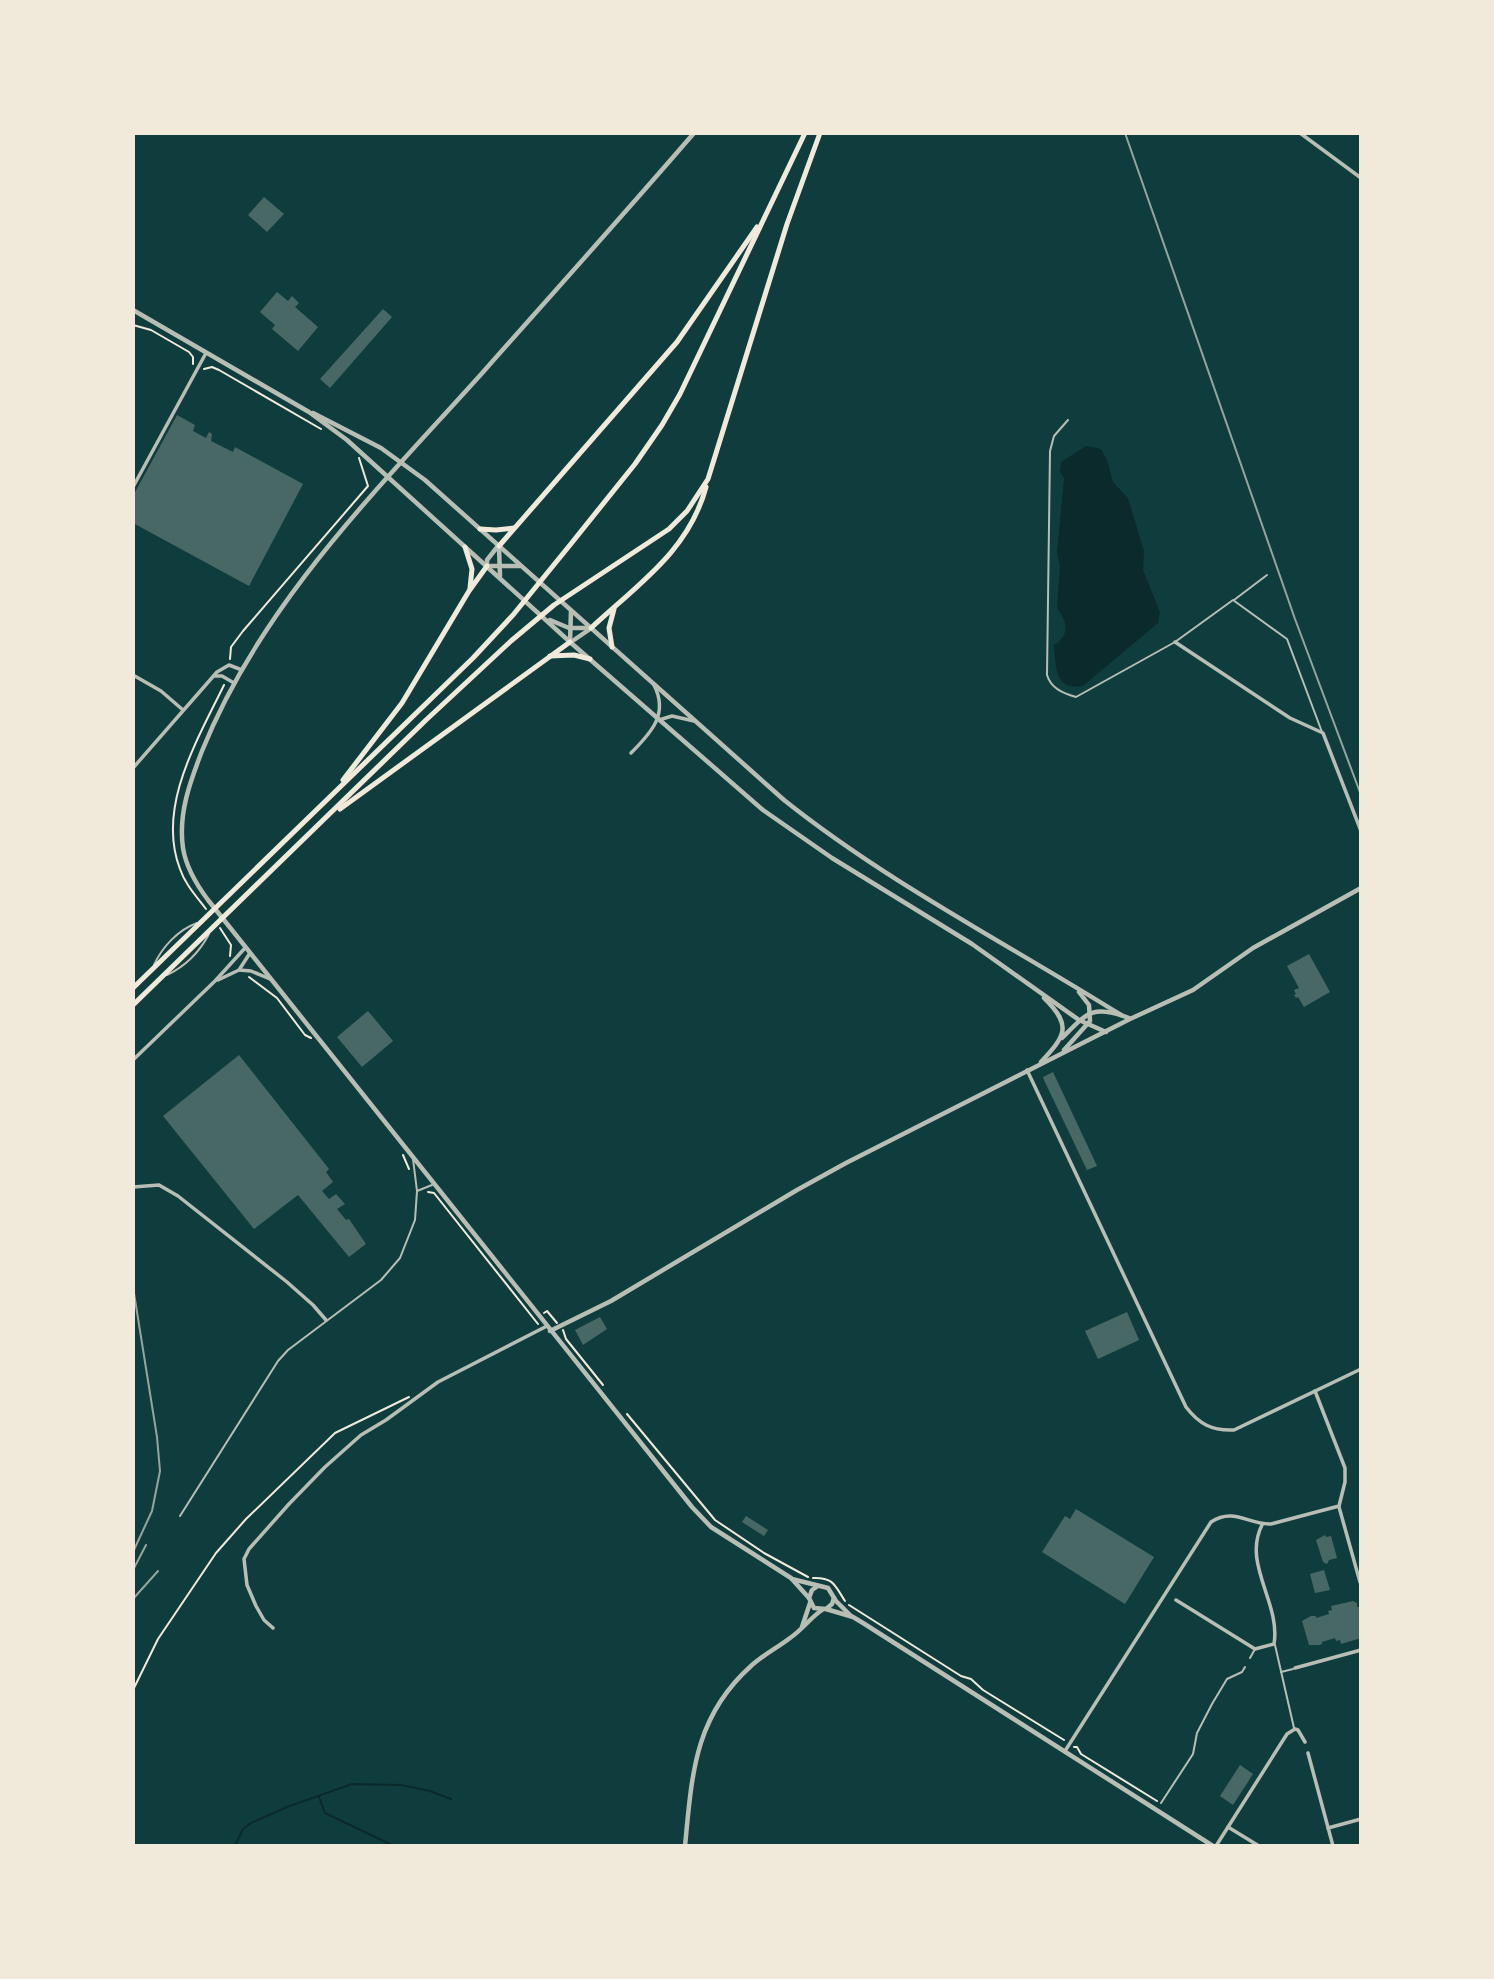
<svg xmlns="http://www.w3.org/2000/svg" width="1494" height="1979" viewBox="0 0 1494 1979" font-family="Jost,sans-serif">
  <style>
    .water { fill: #0a2a2b }
    .lines { fill: none; stroke-linecap: round; stroke-linejoin: round }
    .stream { stroke: #0a2a2b; stroke-width: 2 }
    .building { fill: #486865 }
    .path { stroke: #f1e9da; stroke-width: 2 }
    .service { stroke: #b8beb3; stroke-width: 2 }
    .minor { stroke: #b8beb3; stroke-width: 3.5 }
    .tertiary { stroke: #b8beb3; stroke-width: 4.5 }
    .primary { stroke: #f1e9da; stroke-width: 5 }
    .rail { stroke: #97a49c; stroke-width: 2 }
  </style>
  <rect width="100%" height="100%" fill="#0f3d3e"/>
  <!-- water -->
  <path class="water" d="M1086 446 1101 449 1107 460 1113 482 1128 498 1144 551 1143 570 1160 612 1158 623 1083 686C1054 691 1056 666 1054 645 1071 634 1067 622 1057 608L1060 566 1057 553 1064 478 1060 472 1061 462Z"/>
  <g class="lines">
    <!-- stream -->
    <g class="stream">
      <polyline points="319,1797 325,1813 394,1846"/>
      <polyline points="235,1846 243,1829 251,1823 287,1807 352,1784 401,1785 430,1791 451,1799"/>
    </g>
  </g>
  <!-- building -->
  <g class="building">
    <polygon points="264,197 284,214 267,232 248,215"/>
    <polygon points="277,292 288,301 292,296 299,303 295,307 318,327 298,351 272,329 275,325 260,312"/>
    <polygon points="383,309 392,317 330,388 320,379"/>
    <polygon points="177,415 195,425 193,431 206,438 209,432 212,434 211,441 233,452 235,447 303,484 249,586 133,523 133,496"/>
    <polygon points="1309,954 1330,992 1304,1007 1298,997 1296,998 1294,995 1296,994 1294,990 1299,988 1287,966"/>
    <polygon points="368,1011 393,1041 362,1067 337,1037"/>
    <polygon points="239,1055 329,1169 326,1172 333,1182 322,1191 329,1199 336,1194 345,1204 337,1209 346,1220 349,1219 366,1244 349,1257 298,1195 254,1229 163,1116"/>
    <polygon points="1053,1072 1097,1166 1087,1170 1044,1080 1043,1077"/>
    <polygon points="1127,1312 1139,1340 1098,1359 1085,1331"/>
    <polygon points="600,1317 607,1329 583,1345 575,1330"/>
    <polygon points="1076,1509 1154,1557 1125,1604 1042,1552 1065,1516 1070,1519"/>
    <polygon points="746,1516 768,1530 764,1536 742,1522"/>
    <polygon points="1325,1535 1326,1537 1331,1536 1337,1558 1329,1560 1327,1564 1323,1562 1316,1540"/>
    <polygon points="1324,1570 1330,1590 1315,1593 1310,1574"/>
    <polygon points="1353,1601 1357,1603 1357,1607 1361,1607 1361,1638 1341,1644 1340,1640 1336,1641 1335,1638 1322,1642 1322,1644 1319,1645 1309,1645 1302,1621 1311,1616 1316,1616 1316,1618 1329,1614 1328,1611 1332,1610 1331,1606"/>
    <polygon points="1240,1765 1253,1774 1233,1805 1220,1796"/>
  </g>
  <g class="lines">
    <!-- path -->
    <g class="path">
      <polyline points="133,325 151,330 189,352 193,357 193,364"/>
      <polyline points="204,369 212,367 219,370 321,429"/>
      <polyline points="230,659 231,647 243,631 368,486 359,458"/>
      <path d="M206 909C196 896 185 884 180 869 156 807 198 739 224 685"/>
      <polyline points="220,928 231,945 230,956"/>
      <polyline points="249,977 277,998 305,1035 311,1038"/>
      <polyline points="403,1155 409,1169"/>
      <polyline points="428,1192 434,1193 538,1324"/>
      <polyline points="544,1313 547,1311 557,1323"/>
      <polyline points="563,1330 566,1339 603,1385"/>
      <polyline points="627,1414 715,1520 764,1553 808,1577"/>
      <path d="M813 1578C834 1577 835 1586 845 1601"/>
      <polyline points="849,1605 961,1676 971,1679 983,1690 1064,1740"/>
      <polyline points="133,1690 158,1639 216,1553 246,1519 335,1433 409,1397"/>
      <polyline points="1074,1747 1077,1747 1081,1754 1157,1801"/>
    </g>
    <!-- service -->
    <g class="service">
      <path d="M1068 420 1054 436 1050 451 1047 675C1051 688 1062 693 1076 697L1175 642 1233 600 1287 639 1322 732"/>
      <polyline points="1234,600 1267,575"/>
      <path d="M154 965C162 947 178 930 197 923"/>
      <path d="M167 975C186 966 199 953 209 934"/>
      <polyline points="417,1191 432,1185"/>
      <polyline points="180,1516 278,1361 288,1350 381,1280 400,1258 415,1220 417,1191 413,1159"/>
      <polyline points="1275,1645 1294,1728"/>
      <polyline points="1250,1658 1255,1649"/>
      <polyline points="1281,1672 1293,1669"/>
      <polyline points="1161,1803 1193,1754 1197,1733 1212,1704 1227,1679 1242,1672 1245,1667"/>
    </g>
    <!-- minor -->
    <g class="minor">
      <polyline points="1300,133 1361,178"/>
      <polyline points="133,487 206,353"/>
      <polyline points="1175,642 1290,718 1323,733 1361,831"/>
      <polyline points="133,675 161,691 183,710"/>
      <polyline points="215,676 222,676 234,683"/>
      <polyline points="659,720 672,716 694,721"/>
      <path d="M631 753C651 733 669 714 654 685"/>
      <polyline points="133,768 217,672 229,665 242,670"/>
      <polyline points="239,970 251,971 270,979"/>
      <polyline points="218,980 239,970 250,953"/>
      <polyline points="133,1060 215,981 245,948"/>
      <path d="M1027 1070 1186 1407C1199 1424 1212 1431 1234 1430L1361 1369"/>
      <polyline points="133,1187 159,1185 178,1196 287,1282 313,1305 326,1320"/>
      <polyline points="1339,1507 1360,1582"/>
      <path d="M1176 1600 1255 1649 1274 1644C1281 1603 1242 1564 1262 1525"/>
      <polyline points="273,1628 264,1620 256,1606 247,1585 244,1559 249,1549 289,1504 325,1467 361,1435 386,1420 438,1382 547,1326"/>
      <polyline points="1295,1668 1361,1650"/>
      <path d="M1065 1751 1211 1522C1234 1507 1249 1525 1271 1524L1339 1506 1345 1482V1468L1315 1391"/>
      <polyline points="1308,1753 1333,1846"/>
      <polyline points="1228,1827 1259,1846"/>
      <polyline points="1328,1828 1361,1819"/>
      <polyline points="1216,1846 1287,1734 1295,1729 1298,1730 1305,1742"/>
    </g>
    <!-- tertiary -->
    <g class="tertiary">
      <path d="M694 133C625 213 554 292 484 371 379 488 262 602 202 751 190 782 178 814 183 848 186 867 196 884 208 900L692 1507 711 1527 791 1578 809 1598"/>
      <polyline points="133,310 309,412 347,440 570,642 763,810 832,858 972,944 1079,1020 1106,1032"/>
      <path d="M313 413 381 448 425 480 784 800C888 883 1008 944 1121 1015"/>
      <polyline points="499,547 500,576"/>
      <polyline points="487,565 487,560 498,546"/>
      <polyline points="487,566 520,566"/>
      <polyline points="550,620 569,628 591,628"/>
      <polyline points="570,642 571,611"/>
      <polyline points="571,642 590,629"/>
      <path d="M1062 1038C1087 1013 1092 1004 1129 1018"/>
      <polyline points="1064,1050 1090,1021 1089,1005 1079,992"/>
      <path d="M1041 1062C1065 1036 1073 1026 1044 998"/>
      <polyline points="550,1331 611,1301 797,1190 846,1163 1130,1019 1193,990 1253,948 1361,888"/>
      <polyline points="792,1579 828,1588 836,1601 851,1616"/>
      <polyline points="818,1586 812,1590 809,1598 814,1608 826,1609 832,1604 834,1598"/>
      <polyline points="826,1609 853,1617 863,1623 1213,1846"/>
      <polyline points="802,1627 810,1603"/>
      <path d="M685 1846C692 1775 694 1717 751 1666 763 1655 777 1648 790 1638 802 1630 810 1618 822 1610"/>
    </g>
    <!-- primary -->
    <g class="primary">
      <polyline points="480,529 496,530 514,528"/>
      <polyline points="499,546 677,342 757,227"/>
      <polyline points="465,547 472,569 470,588"/>
      <path d="M591 628C637 585 689 551 706 487"/>
      <polyline points="612,647 609,628 614,609"/>
      <polyline points="550,656 574,655 590,659"/>
      <polyline points="343,780 402,703 469,591 487,566"/>
      <polyline points="340,809 570,642"/>
      <polyline points="133,988 473,658 513,615 570,545 635,464 662,425 680,394 805,133"/>
      <polyline points="133,1005 426,720 511,641 554,605 669,529 687,511 708,479 787,224 820,133"/>
    </g>
    <!-- rail -->
    <g class="rail">
      <polyline points="1125,133 1295,619 1361,795"/>
      <polyline points="133,1287 157,1437 160,1471 152,1511 133,1552"/>
      <polyline points="133,1570 146,1545"/>
      <polyline points="133,1599 158,1571"/>
    </g>
  </g>
  <!-- border -->
  <rect width="1494" height="1979" fill="none" stroke="#f1e9da" stroke-width="270"/>
</svg>
